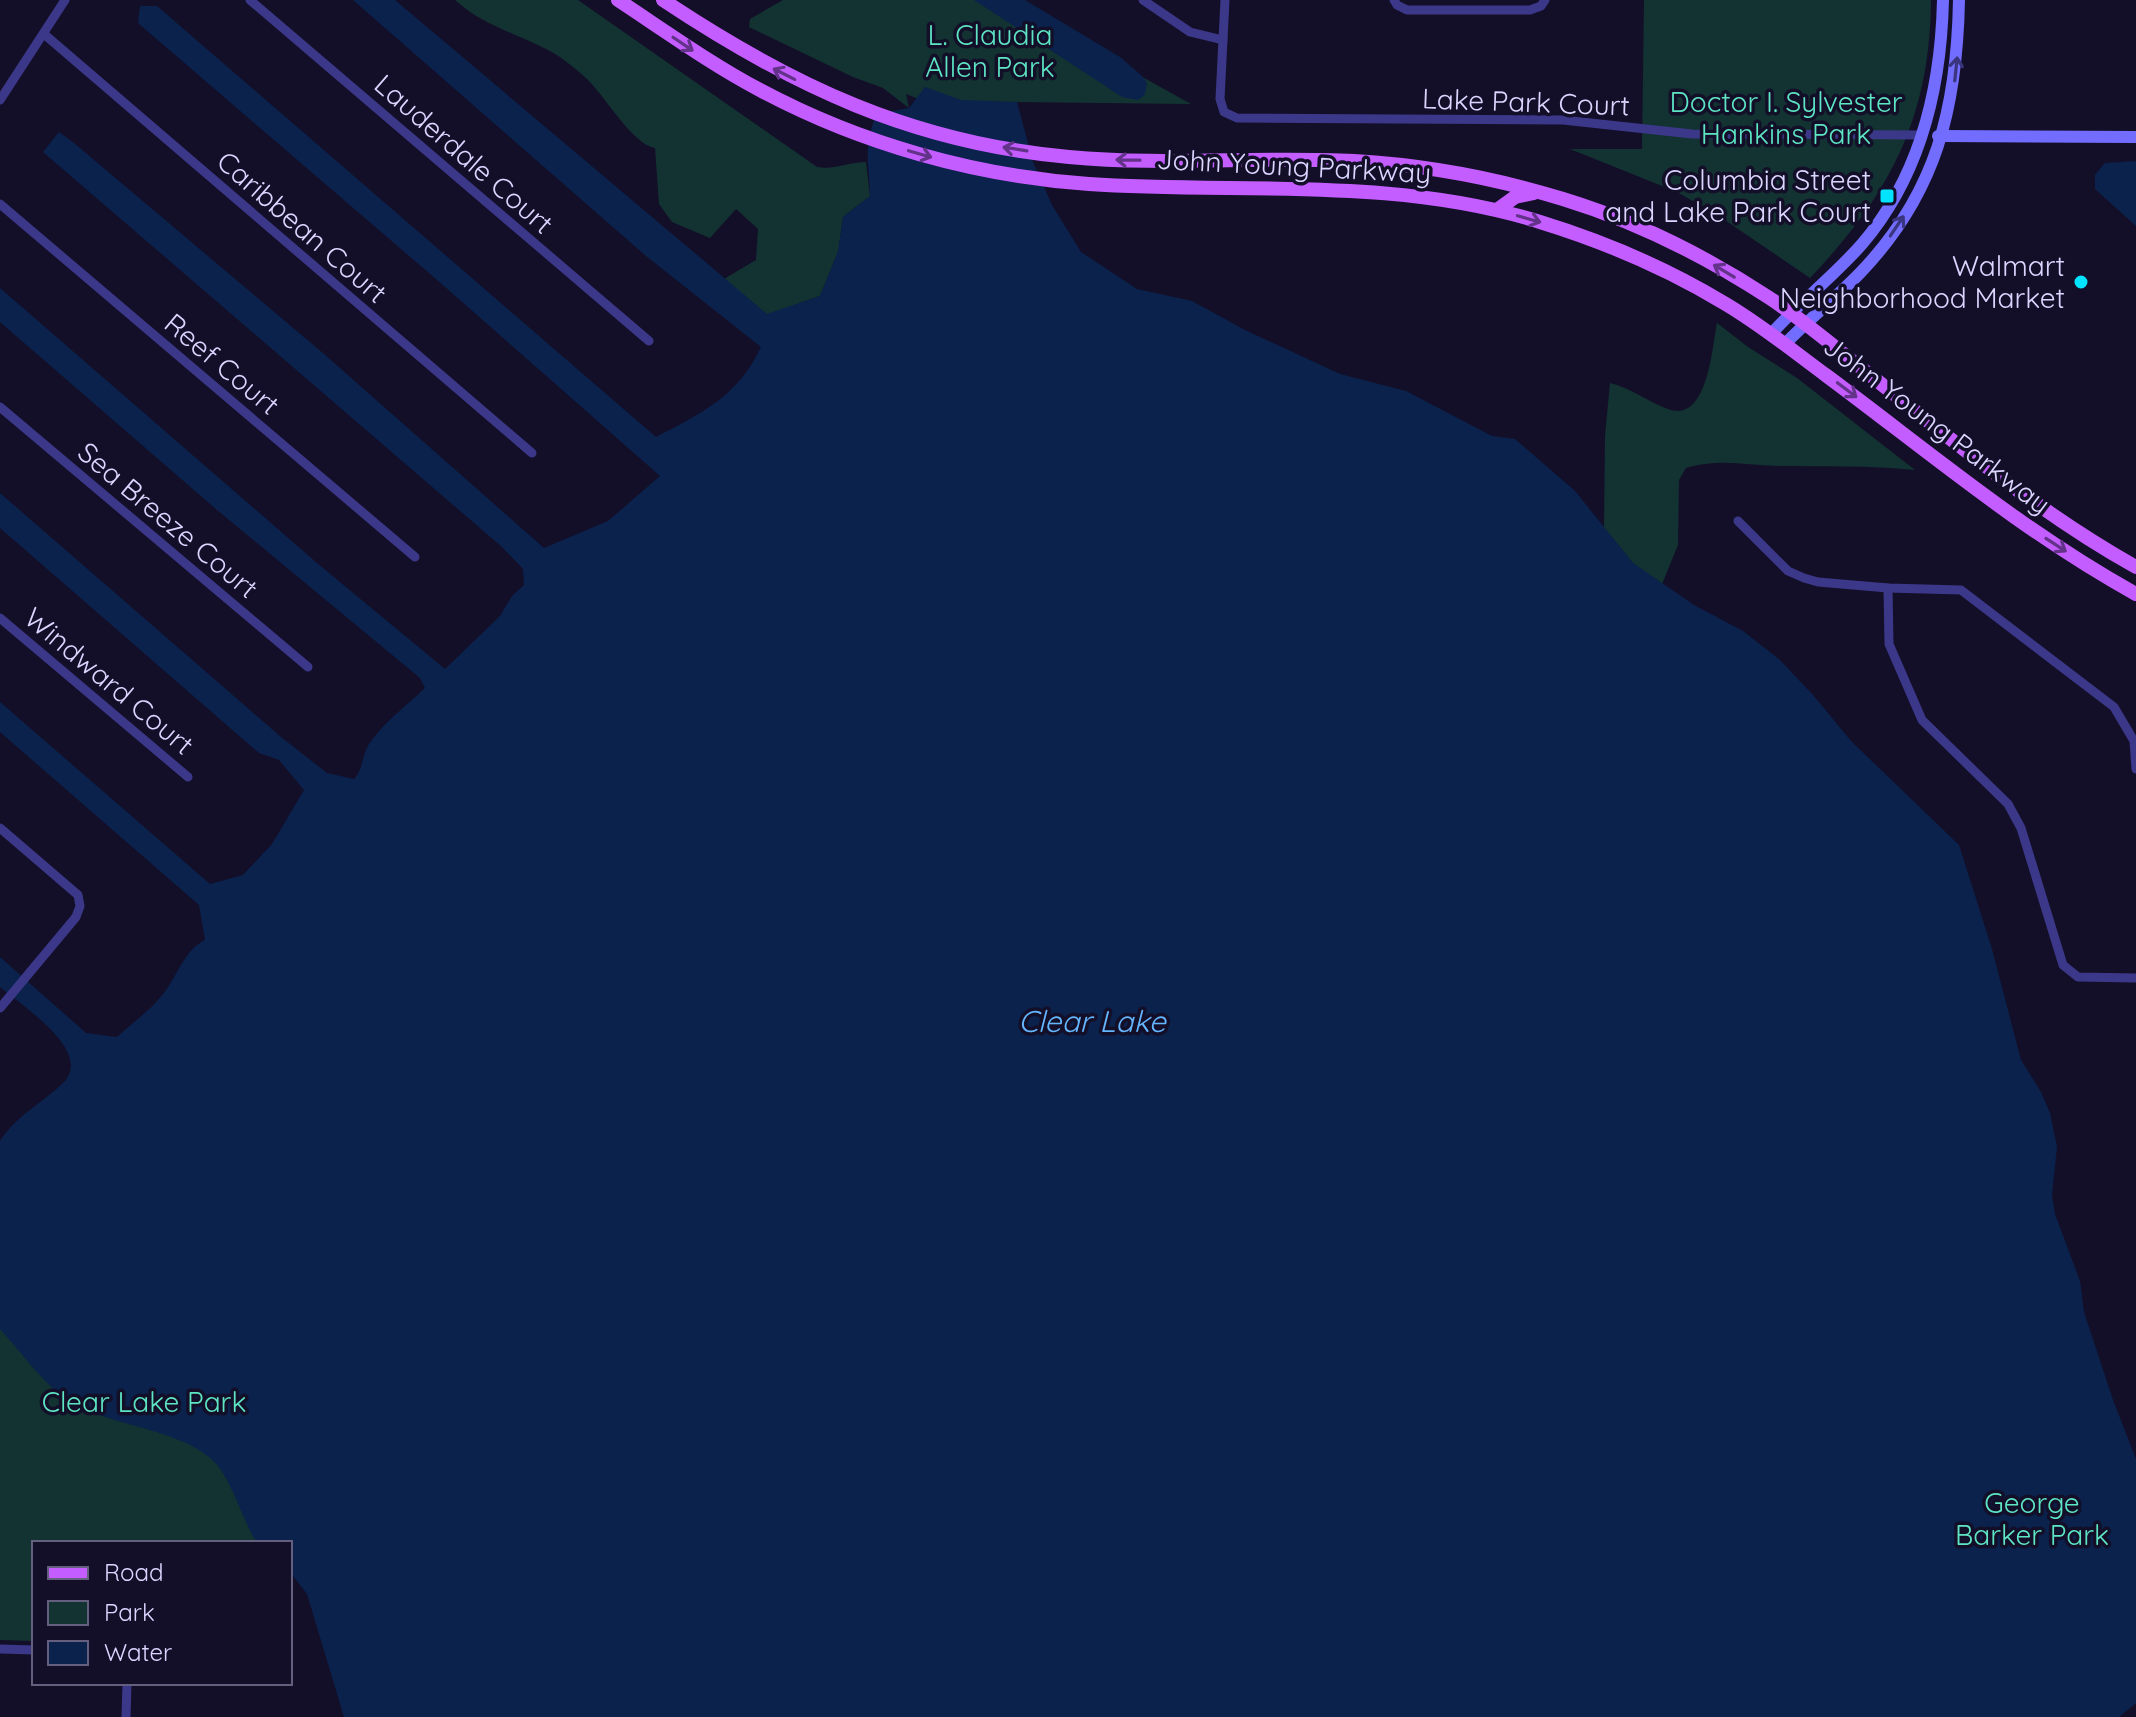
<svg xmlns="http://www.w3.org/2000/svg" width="2136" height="1717" viewBox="0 0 2136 1717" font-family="Quicksand,sans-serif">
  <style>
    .green { fill: #123332 }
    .water { fill: #0a224c }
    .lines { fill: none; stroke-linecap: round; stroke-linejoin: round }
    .street { stroke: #3c3889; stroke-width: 9 }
    .secondary { stroke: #726dff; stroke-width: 12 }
    .primary { stroke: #c45dff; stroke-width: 14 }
    .oneway { stroke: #633289 }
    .oneway2 { stroke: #3a357f }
    .poi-dot { fill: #02e3ff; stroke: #140f29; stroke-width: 3 }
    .labels { text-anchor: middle; stroke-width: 7; stroke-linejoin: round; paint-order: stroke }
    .park-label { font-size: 28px; fill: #5de5c4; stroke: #140f29 }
    .street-label { font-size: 28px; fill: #dbd6ff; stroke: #140f29 }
    .poi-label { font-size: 28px; fill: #dbd6ff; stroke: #140f29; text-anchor: end }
    .water-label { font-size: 30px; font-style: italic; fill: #64b6ff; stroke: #140f29 }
  </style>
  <rect width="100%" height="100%" fill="#140f29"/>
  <!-- green -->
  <g class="green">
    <path d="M455 0H578L817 167C835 170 849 162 866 162L870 196 843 217 838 252 820 296 766 315 724 279 756 260 758 229 736 209 710 238 672 222 659 204 655 148C632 144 606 97 587 79 574 67 558 54 542 47 511 32 480 23 455 0Z"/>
    <polygon points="783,0 1004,0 1191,104 924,101 906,94 909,108 883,88 853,77 749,27 750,19"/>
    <path d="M1644 0H1931C1930 118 1890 194 1810 278L1719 216 1677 192 1570 149H1642Z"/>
    <path d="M1717 323 1748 347 1797 378 1915 470C1869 465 1825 467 1778 466 1747 465 1717 458 1686 468L1679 480 1678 545 1662 584 1633 563 1604 528 1605 436 1610 383C1631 388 1648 402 1668 409 1708 424 1712 347 1717 323Z"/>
    <polygon points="0,1259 547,1264 290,1543 34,1543 34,1641 0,1640"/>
  </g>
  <!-- water -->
  <g class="water">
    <path d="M353 0H395L767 314 820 296 838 252 843 217 870 196C869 160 863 150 876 114L909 108 925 87 961 100 1017 102 1033 162 1052 205 1081 252 1137 289 1192 301 1245 330 1340 374 1406 391 1492 436 1515 439 1575 491 1633 563 1694 605 1743 631 1780 660 1813 695 1851 741 1959 845 1992 949 2021 1060 2041 1092 2050 1113 2057 1147 2052 1195 2055 1214 2080 1281 2084 1312 2113 1400 2136 1459V1703L2119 1717H344L307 1594 290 1572V1543H257C242 1519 235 1489 218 1466 192 1433 120 1426 83 1409 50 1394 24 1355 0 1329V1141C18 1114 40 1105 63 1083 95 1052 21 1005 0 987V957L86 1033 117 1037C132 1023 151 1010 163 994 177 977 184 950 205 940L199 905 0 732V702L210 884 243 875 272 844 304 790 279 760 259 753 0 528V493L281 737 327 773 354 779C363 770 362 755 369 744 383 723 407 705 425 688L420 678 217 510 0 322V288L317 563 445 669 500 616 512 596 524 585 523 569 502 547 43 152 59 132 74 143 324 354 544 548 608 521 660 476 444 286 138 23 140 6H157L656 437C702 413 738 396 761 347L646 256Z"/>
    <polygon points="974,0 1025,0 1120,57 1141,75 1147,83 1145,94 1138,100 1122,97"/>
    <polygon points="2136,161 2136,226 2095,189 2095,175 2105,163"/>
  </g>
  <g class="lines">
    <!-- street -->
    <g class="street">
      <polyline points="250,0 649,341"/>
      <polyline points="1143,0 1190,32 1223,40"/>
      <polyline points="1225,0 1220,99 1224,112 1237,118 1563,120 1692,134 1923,135"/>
      <polyline points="1394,0 1397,5 1407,10 1530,10 1541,6 1545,0"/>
      <polyline points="44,34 532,453"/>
      <polyline points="0,100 65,0"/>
      <polyline points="0,204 415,557"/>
      <polyline points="0,407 308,667"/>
      <polyline points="1738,521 1788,571 1804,578 1818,582 1888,588 1961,590 2114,707 2134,741 2136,769"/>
      <polyline points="1888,588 1889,644 1922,720 2008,804 2021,828 2063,965 2078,977 2136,978"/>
      <polyline points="0,618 188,777"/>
      <polyline points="0,828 78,895 80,906 76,917 0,1008"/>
      <polyline points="0,1649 34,1650"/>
      <polyline points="126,1717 127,1683"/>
    </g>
    <!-- secondary -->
    <g class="secondary">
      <polyline points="1938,136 2136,137"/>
      <path d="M1771 334C1800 302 1834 276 1862 244 1921 175 1941 88 1943 0"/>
      <path d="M1785 344C1809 319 1836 298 1860 273 1937 193 1957 107 1959 0"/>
    </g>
    <!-- primary -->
    <g class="primary">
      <path d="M618 0C665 31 711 64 760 90 861 144 975 176 1089 184 1241 194 1393 176 1540 222 1605 242 1666 268 1724 303 1760 324 1793 351 1827 376 1928 451 2025 533 2136 594"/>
      <path d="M663 0C792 86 913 143 1069 157 1164 166 1259 156 1354 161 1425 165 1495 178 1563 199 1635 221 1705 256 1768 297 1802 319 1833 346 1865 371 1952 440 2039 513 2136 567"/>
      <polyline points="1497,210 1515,197 1534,193"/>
    </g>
  </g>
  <!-- one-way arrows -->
  <defs><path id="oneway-shaft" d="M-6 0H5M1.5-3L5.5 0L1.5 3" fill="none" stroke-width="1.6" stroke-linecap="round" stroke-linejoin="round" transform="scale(2)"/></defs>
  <g class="oneway">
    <use href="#oneway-shaft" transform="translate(683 44) rotate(34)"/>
    <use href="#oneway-shaft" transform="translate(784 74) rotate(-153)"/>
    <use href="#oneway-shaft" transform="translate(1015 149) rotate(-171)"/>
    <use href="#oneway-shaft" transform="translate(920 154) rotate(16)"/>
    <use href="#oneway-shaft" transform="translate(1128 160) rotate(-179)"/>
    <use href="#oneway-shaft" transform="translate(1529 219) rotate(16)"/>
    <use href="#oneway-shaft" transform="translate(1724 271) rotate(-149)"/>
    <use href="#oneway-shaft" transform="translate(1847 390) rotate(37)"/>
    <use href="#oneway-shaft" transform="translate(2056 545) rotate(33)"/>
  </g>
  <g class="oneway2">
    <use href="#oneway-shaft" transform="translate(1956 69) rotate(-84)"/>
    <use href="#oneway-shaft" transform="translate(1897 226) rotate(-56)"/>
  </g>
  <!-- markers -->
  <g class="poi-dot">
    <rect x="1879" y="188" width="16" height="16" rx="4"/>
    <circle cx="2081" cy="282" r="8"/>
  </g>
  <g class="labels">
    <!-- park labels -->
    <g class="park-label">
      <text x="990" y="45">L. Claudia<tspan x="990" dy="32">Allen Park</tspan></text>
      <text x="1786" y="112">Doctor I. Sylvester<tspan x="1786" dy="32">Hankins Park</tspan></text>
      <text x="144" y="1412">Clear Lake Park</text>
      <text x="2032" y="1513">George<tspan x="2032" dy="32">Barker Park</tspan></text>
    </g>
    <!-- street labels -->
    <g class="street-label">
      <text transform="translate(1526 102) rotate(2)" y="10">Lake Park Court</text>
      <text transform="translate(464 154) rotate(41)" y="10">Lauderdale Court</text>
      <text transform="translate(1294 166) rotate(3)" y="10">John Young Parkway</text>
      <text transform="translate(302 227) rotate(41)" y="10">Caribbean Court</text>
      <text transform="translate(222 364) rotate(40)" y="10">Reef Court</text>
      <text transform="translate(1937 425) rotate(37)" y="10">John Young Parkway</text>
      <text transform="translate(168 520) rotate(40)" y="10">Sea Breeze Court</text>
      <text transform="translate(109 681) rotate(40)" y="10">Windward Court</text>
    </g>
    <!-- poi labels -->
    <g class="poi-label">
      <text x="1871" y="190">Columbia Street<tspan x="1871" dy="32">and Lake Park Court</tspan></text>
      <text x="2065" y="276">Walmart<tspan x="2065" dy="32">Neighborhood Market</tspan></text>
    </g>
    <!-- water labels -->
    <g class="water-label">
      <text x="1092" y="1032">Clear Lake</text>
    </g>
  </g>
  <!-- legend -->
  <rect x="32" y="1541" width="260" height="144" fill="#140f29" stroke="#645f7f" stroke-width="2"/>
  <rect x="48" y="1567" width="40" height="12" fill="#c45dff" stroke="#645f7f" stroke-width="2"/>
  <text x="104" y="1581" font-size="24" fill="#dbd6ff">Road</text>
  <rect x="48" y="1601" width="40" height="24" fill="#123332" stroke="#645f7f" stroke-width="2"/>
  <text x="104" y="1621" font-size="24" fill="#dbd6ff">Park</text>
  <rect x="48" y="1641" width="40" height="24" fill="#0a224c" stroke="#645f7f" stroke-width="2"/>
  <text x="104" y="1661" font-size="24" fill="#dbd6ff">Water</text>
</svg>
